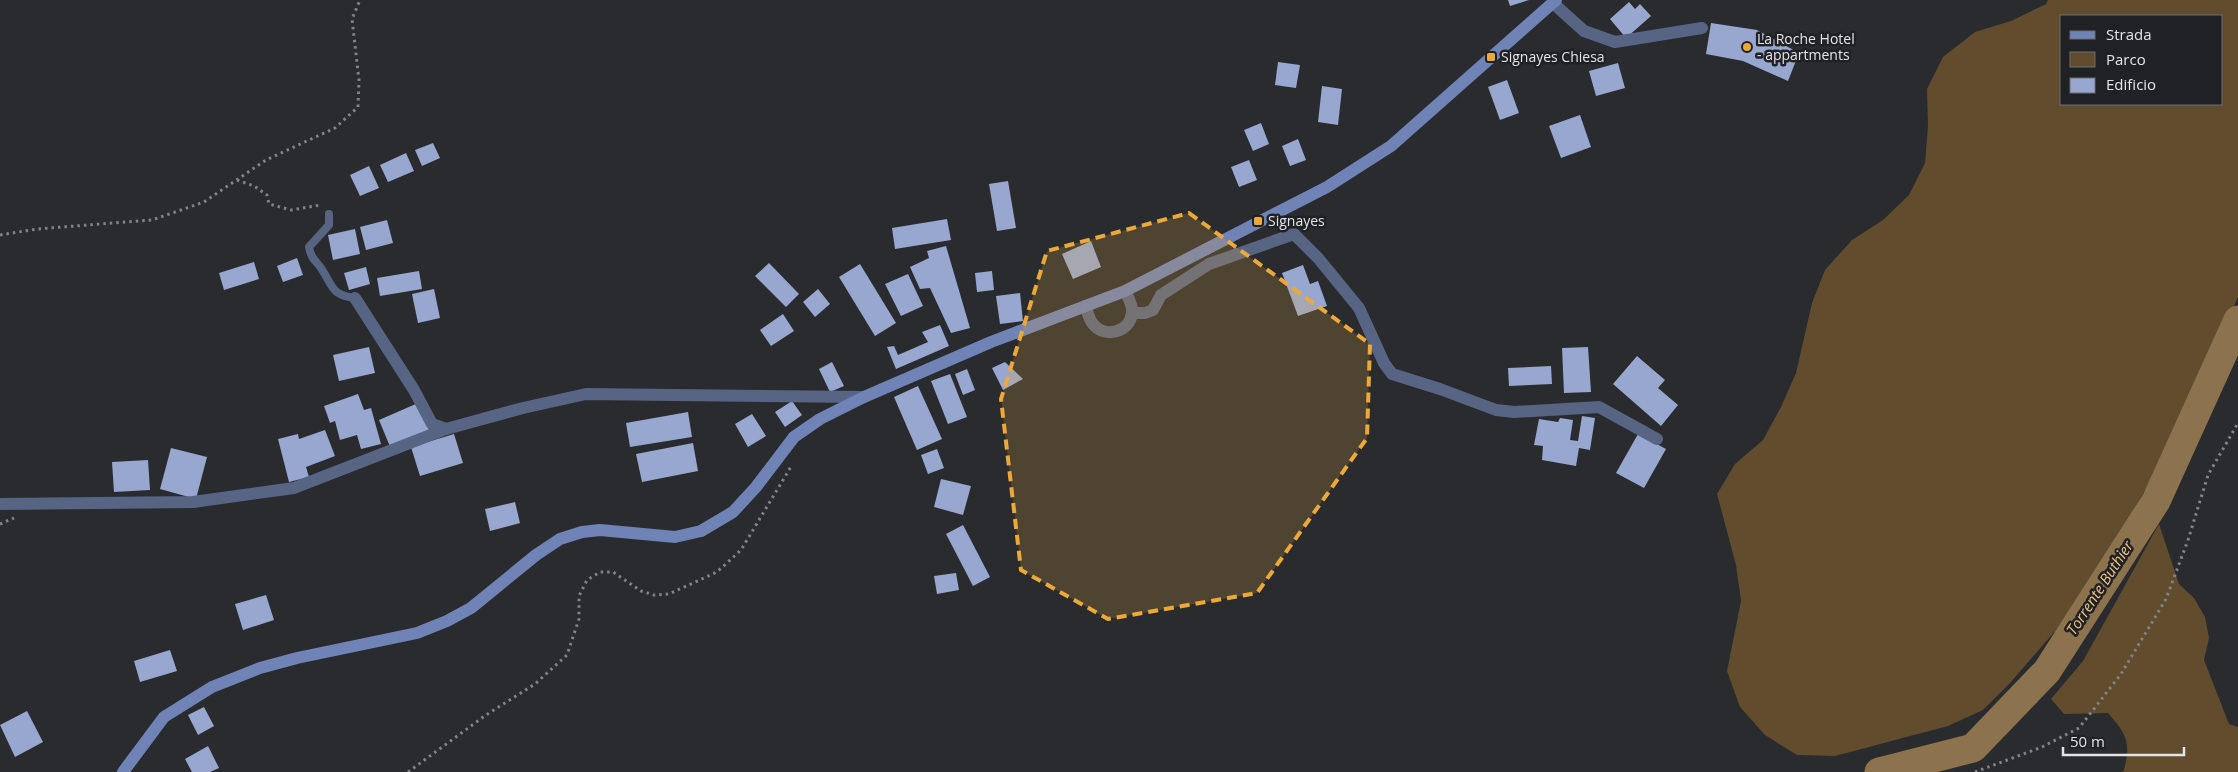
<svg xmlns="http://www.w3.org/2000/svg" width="2238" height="772" viewBox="0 0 2238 772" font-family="'Open Sans',sans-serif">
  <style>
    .green { fill: #614c2e; fill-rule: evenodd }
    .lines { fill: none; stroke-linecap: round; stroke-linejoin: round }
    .river { stroke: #8c724d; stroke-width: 29 }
    .building { fill: #97a7cf }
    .path { stroke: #818386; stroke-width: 3; stroke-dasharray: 2.5 4; stroke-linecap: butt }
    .service { stroke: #576484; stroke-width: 8 }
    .minor { stroke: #576484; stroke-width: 12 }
    .secondary { stroke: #6f83b7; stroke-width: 12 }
    .marked { fill: #eca93a; fill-opacity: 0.2; stroke: #eca93a; stroke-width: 4; stroke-dasharray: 10 6; stroke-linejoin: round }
    .poi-dot { fill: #eca93a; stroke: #1f2125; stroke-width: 2 }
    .labels { text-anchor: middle; stroke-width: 5; stroke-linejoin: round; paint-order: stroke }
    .poi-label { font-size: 14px; fill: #e3e4e7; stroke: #1f2125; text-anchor: start }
    .water-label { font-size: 15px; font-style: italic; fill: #edc285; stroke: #1f2125 }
  </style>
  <rect width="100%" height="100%" fill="#292b2f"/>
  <!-- green -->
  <g class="green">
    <path d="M2048 0H2238V297L2179 431 2082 600 2010 683 1983 710 1948 726 1835 756 1797 755 1765 735 1740 707 1727 671 1741 601 1736 565 1717 494 1735 464 1763 440 1781 407 1796 373 1812 303 1825 270 1852 240 1883 220 1909 195 1925 163 1928 126 1927 89 1943 57 1975 32 2011 21 2046 4ZM2062 16H2222V104H2062Z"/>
    <path d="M2159 524 2179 584 2194 598 2205 617 2209 638 2204 660 2229 724 2238 727V772H2122L2124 770C2131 742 2127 735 2108 713L2064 714 2051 699 2083 661Z"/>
  </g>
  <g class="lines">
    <!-- river -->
    <polyline class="river" points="1879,772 1973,748 2047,671 2156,501 2238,320"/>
  </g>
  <!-- building -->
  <g class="building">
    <polygon points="1508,0 1529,0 1510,6"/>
    <polygon points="1629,2 1635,9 1640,4 1651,16 1626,38 1610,19"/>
    <polygon points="1711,23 1757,30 1799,53 1788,81 1743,61 1706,54"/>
    <polygon points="1278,62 1300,65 1296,88 1275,85"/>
    <polygon points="1618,63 1625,88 1596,96 1589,71"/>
    <polygon points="1507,80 1519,113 1500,120 1488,87"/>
    <polygon points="1322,86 1342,89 1338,125 1318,122"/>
    <polygon points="1580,115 1591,147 1561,158 1549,126"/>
    <polygon points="1261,123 1269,144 1253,151 1244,130"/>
    <polygon points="1298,139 1306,160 1290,166 1282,146"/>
    <polygon points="433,143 440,158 422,166 415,150"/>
    <polygon points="406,153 414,171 388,182 380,165"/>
    <polygon points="1249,160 1257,180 1239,187 1231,167"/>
    <polygon points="369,166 379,188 360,196 350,175"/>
    <polygon points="1008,181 1016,228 997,231 989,184"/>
    <polygon points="947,219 951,240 895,249 892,228"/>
    <polygon points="387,220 393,243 366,250 360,227"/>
    <polygon points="355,229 360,254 333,260 328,235"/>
    <polygon points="1091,241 1101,267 1073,279 1062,254"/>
    <polygon points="946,246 970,328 951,333 930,288 920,289 910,267 929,258 927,251"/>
    <polygon points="297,258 303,275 283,282 277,266"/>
    <polygon points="254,262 259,279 224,290 219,273"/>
    <polygon points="769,263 799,294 786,307 755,276"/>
    <polygon points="860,264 896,323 875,336 839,277"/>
    <polygon points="1303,265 1310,284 1318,281 1327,306 1298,316 1282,273"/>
    <polygon points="366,267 370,284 349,290 344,273"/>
    <polygon points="419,271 422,289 380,296 377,278"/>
    <polygon points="992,271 994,290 977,292 975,273"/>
    <polygon points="908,274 923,306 901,316 885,284"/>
    <polygon points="434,289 440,318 418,323 412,294"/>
    <polygon points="818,289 830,304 815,317 803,302"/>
    <polygon points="1020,293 1023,321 1000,324 996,296"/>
    <polygon points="783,314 794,331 771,346 760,330"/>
    <polygon points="940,325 949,346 896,369 887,347 894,346 898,355 928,342 922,332"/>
    <polygon points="369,347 375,373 339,381 333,355"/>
    <polygon points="1588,347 1591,392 1564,393 1562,348"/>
    <polygon points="1637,356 1665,380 1658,388 1678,405 1661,426 1613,384"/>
    <polygon points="832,362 844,386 830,392 819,369"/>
    <polygon points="1005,362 1023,379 1003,390 992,368"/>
    <polygon points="1551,366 1552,384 1509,386 1508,368"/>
    <polygon points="967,369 975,390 963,395 955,374"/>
    <polygon points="950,374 967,417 948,424 931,381"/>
    <polygon points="918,386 942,439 917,450 894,397"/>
    <polygon points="358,394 364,410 371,408 381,444 361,449 357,435 340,440 335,421 330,423 324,406"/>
    <polygon points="792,401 802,415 785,427 775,412"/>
    <polygon points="418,403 430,432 391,449 379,420"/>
    <polygon points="688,412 692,437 630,447 626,423"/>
    <polygon points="752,414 766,436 748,447 735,424"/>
    <polygon points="1582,416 1595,418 1590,450 1579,448 1576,466 1542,460 1543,446 1534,445 1539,419 1558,422 1560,418 1573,420 1570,440 1578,441"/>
    <polygon points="325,430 335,456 306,467 309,477 289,482 278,439 298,434 299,439"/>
    <polygon points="454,434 463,463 420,476 411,447"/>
    <polygon points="1638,434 1666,449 1644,488 1616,473"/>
    <polygon points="693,443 698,471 642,482 636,454"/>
    <polygon points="171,448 207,457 196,499 160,489"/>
    <polygon points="937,449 944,468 928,474 921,455"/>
    <polygon points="148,460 150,490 114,492 112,462"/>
    <polygon points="941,479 971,486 963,515 934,507"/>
    <polygon points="515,502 520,523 490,531 485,509"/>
    <polygon points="963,525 990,577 973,586 946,534"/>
    <polygon points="956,573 959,590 937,594 934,576"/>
    <polygon points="266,595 274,620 243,630 235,604"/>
    <polygon points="170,650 177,671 140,682 134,661"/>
    <polygon points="204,707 214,726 198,735 188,715"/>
    <polygon points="27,711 43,742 15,757 0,725"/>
    <polygon points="208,746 219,768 210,772 192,772 185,759"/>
  </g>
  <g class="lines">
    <!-- path -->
    <g class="path">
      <polyline points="237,180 254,186 267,195 269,204 291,210 321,205"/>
      <polyline points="0,235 37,229 152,220 204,202 266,160 335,128 358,107 359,80 352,19 360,0"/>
      <polyline points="0,524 14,518"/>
      <polyline points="408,772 486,715 535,684 567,655 579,619 579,596 587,580 600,572 613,572 641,591 654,595 669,594 717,572 741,550 792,465"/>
      <polyline points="1975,772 2042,747 2079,728 2121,674 2166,599 2188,540 2208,475 2238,423"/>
    </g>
    <!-- service -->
    <path class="service" d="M329 214V225L309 247C311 258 315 260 321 268 333 286 331 295 355 298"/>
    <!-- minor -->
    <g class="minor">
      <polyline points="1553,3 1584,31 1615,42 1702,28"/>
      <polyline points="355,298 414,390 432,424 446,429"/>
      <path d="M1085 306C1088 312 1089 320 1093 324 1105 339 1130 332 1132 313 1133 305 1128 297 1125 291"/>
      <polyline points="1132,313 1145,313 1153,310 1161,295 1209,264 1294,234 1318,258 1359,308 1384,363 1392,374 1440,389 1496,410 1514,412 1599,407 1657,439"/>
      <polyline points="0,504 193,502 294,488 446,429 523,408 586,394 864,397"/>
    </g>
    <!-- secondary -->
    <polyline class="secondary" points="123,772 164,717 212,687 260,668 297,658 417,633 447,621 471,608 536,555 560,539 582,532 600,530 675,537 701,531 733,512 756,487 794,437 820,419 864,397 991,342 1125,291 1327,187 1391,146 1556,0"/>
  </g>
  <!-- marked area -->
  <path class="marked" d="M1189 213 1370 344 1367 438 1257 593 1108 619 1021 570 1001 399 1047 251Z"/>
  <!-- markers -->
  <g class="poi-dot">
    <circle cx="1747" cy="47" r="5"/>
    <rect x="1486" y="52" width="10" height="10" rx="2.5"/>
    <rect x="1253" y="216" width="10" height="10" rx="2.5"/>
  </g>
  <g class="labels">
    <!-- poi labels -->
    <g class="poi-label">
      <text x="1757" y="44">La Roche Hotel<tspan x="1757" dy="16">- appartments</tspan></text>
      <text x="1501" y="62">Signayes Chiesa</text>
      <text x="1268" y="226">Signayes</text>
    </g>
    <!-- water labels -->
    <g class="water-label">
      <text transform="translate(2100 588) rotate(-57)" y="5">Torrente Buthier</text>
    </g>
  </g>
  <!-- legend -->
  <rect x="2060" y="15" width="162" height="90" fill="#1f2125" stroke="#6d6f73"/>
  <rect x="2070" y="31" width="25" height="8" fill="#6f83b7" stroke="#6d6f73"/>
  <text x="2106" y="40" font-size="15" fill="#e3e4e7">Strada</text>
  <rect x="2070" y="52" width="25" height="15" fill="#614c2e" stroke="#6d6f73"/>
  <text x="2106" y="65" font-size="15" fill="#e3e4e7">Parco</text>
  <rect x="2070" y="78" width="25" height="15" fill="#97a7cf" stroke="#6d6f73"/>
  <text x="2106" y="90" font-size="15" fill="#e3e4e7">Edificio</text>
  <!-- scale -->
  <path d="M2063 747v8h121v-8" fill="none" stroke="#e3e4e7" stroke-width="2.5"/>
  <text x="2070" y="747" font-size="15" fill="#e3e4e7" stroke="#1f2125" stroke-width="4" paint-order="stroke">50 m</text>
</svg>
